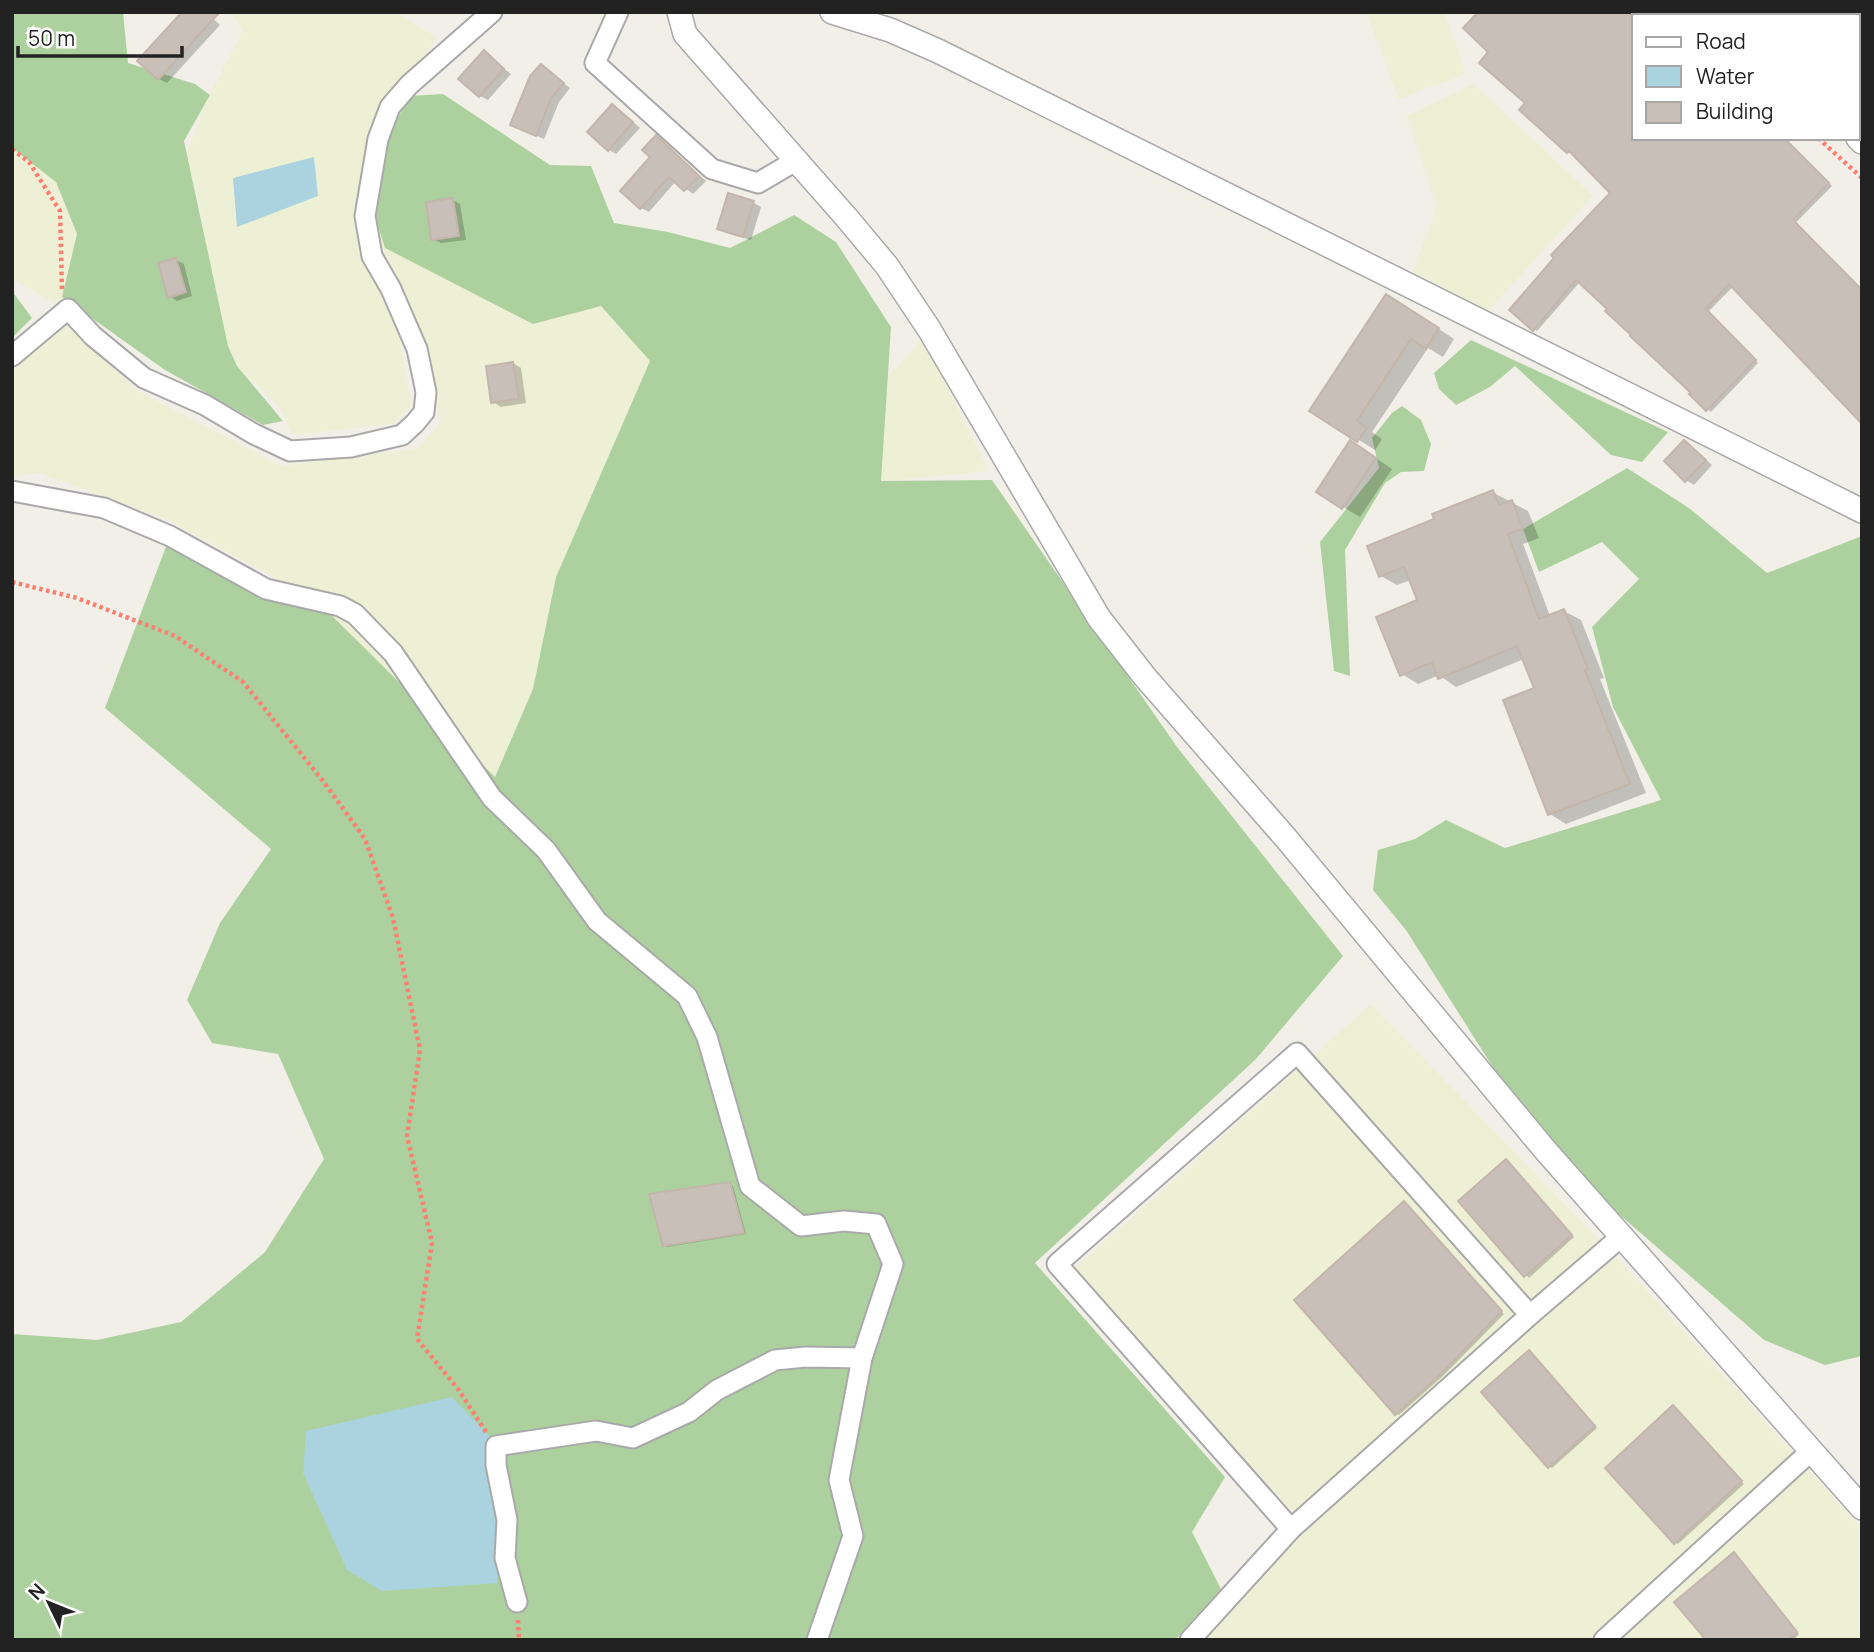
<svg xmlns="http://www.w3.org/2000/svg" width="1874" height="1652" viewBox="0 0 1874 1652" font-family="Manrope,sans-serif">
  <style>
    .farmland { fill: #eef0d5 }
    .forest { fill: #add19e }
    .water { fill: #aad3df }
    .shadow { fill: #0003 }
    .building { fill: #c7bfb8; stroke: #c4b6ab; stroke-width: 2 }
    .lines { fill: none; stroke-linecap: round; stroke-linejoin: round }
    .minor-casing { stroke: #a9a9a9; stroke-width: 23 }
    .tertiary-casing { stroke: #a9a9a9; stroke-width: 26 }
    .path { stroke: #fa8072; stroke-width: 4.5; stroke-dasharray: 3.5 3.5; stroke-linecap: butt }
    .minor { stroke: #fff; stroke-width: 19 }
    .tertiary { stroke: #fff; stroke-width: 23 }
  </style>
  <rect width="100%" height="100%" fill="#f2efe9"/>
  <!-- farmland -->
  <g class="farmland">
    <polygon points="231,12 395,12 436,37 365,184 601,306 650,361 556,577 533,689 495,778 317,601 168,520 39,473 12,477 12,371 67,323 136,390 282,466 418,448 440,423 427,348 386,252 411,406 393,424 292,435 280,408 237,366 217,320 199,202 186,155 207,100 243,30"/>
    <polygon points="1366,12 1444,12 1466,74 1399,99"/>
    <polygon points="1474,84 1593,196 1488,311 1413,272 1437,205 1407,116"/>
    <polygon points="12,148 56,182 77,234 62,307 12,279"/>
    <polygon points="923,339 989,471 881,482 752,441 887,377"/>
    <polygon points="1371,1004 1631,1273 1862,1529 1862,1640 1204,1640 1307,1528 1074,1269"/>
  </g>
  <!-- forest -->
  <g class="forest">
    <polygon points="12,12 123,12 128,63 195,84 210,95 184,141 228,346 237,366 283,421 263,425 165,370 62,297 77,234 56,182 12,148"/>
    <polygon points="443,94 550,165 591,166 614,223 668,232 730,248 794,215 836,242 891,327 881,481 992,480 1177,747 1343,956 1256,1059 1035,1263 1225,1477 1192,1532 1221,1589 1175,1640 12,1640 12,1334 97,1340 181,1322 265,1252 324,1159 278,1054 212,1043 187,1000 220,923 271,849 105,708 170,536 317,601 495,777 533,689 556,577 650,361 601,306 533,324 385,248 365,184 409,96"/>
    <polygon points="12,291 32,318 12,338"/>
    <polygon points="1471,340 1668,432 1642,462 1611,455 1515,366 1490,387 1456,405 1439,389 1434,373"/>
    <polygon points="1402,406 1421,420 1431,444 1424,471 1401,472 1385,483 1345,550 1350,676 1334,671 1320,542 1379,468 1372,438 1392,413"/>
    <polygon points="1627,468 1689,508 1767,573 1862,536 1862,1356 1825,1365 1764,1340 1546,1151 1406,930 1373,890 1378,850 1415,839 1446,820 1505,848 1661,800 1613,707 1592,627 1639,579 1602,542 1539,572 1523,529"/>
  </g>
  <!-- water -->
  <g class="water">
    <polygon points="314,157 318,196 237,227 233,178"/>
    <polygon points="452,1397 491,1438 498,1583 382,1591 347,1570 303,1473 306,1431"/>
  </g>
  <!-- shadow -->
  <g class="shadow">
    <polygon points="206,12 220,25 167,83 159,79"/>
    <polygon points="1628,12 1634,18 1634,138 1784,138 1832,186 1708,312 1758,363 1711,412 1691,394 1693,392 1580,282 1537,331 1534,329 1612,193 1573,152 1571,154 1568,152"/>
    <polygon points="484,53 511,74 488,100 480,96"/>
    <polygon points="541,66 570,88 559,102 544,139 520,129"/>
    <polygon points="613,106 620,110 640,128 616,154 609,150"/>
    <polygon points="656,137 664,142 706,181 693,194 676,181 649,212 641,208 622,191 652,157"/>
    <polygon points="729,195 754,203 761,207 751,240 726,233 719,228"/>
    <polygon points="453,200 460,204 466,240 441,243 433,239"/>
    <polygon points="176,260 184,264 192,296 177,301 169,296"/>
    <polygon points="1403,305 1454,339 1443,357 1428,348 1372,432 1382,439 1375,450 1311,410"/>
    <polygon points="513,363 521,368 526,403 501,407 493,402"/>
    <polygon points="1685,442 1692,447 1712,465 1694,485 1686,480"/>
    <polygon points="1367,452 1392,469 1360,517 1318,492"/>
    <polygon points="1492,492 1528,511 1539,538 1523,544 1550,616 1564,611 1581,620 1604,678 1600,679 1646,793 1566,824 1550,814 1536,689 1524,659 1456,687 1439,675 1418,684 1402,674 1419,601 1411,580 1397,585 1381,576 1437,520"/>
    <polygon points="1507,1161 1574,1237 1529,1278 1461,1202"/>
    <polygon points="729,1184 733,1186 746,1234 667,1247 664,1245"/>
    <polygon points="1407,1205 1504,1314 1444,1375 1399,1415 1396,1413"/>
    <polygon points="1530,1352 1597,1428 1552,1468 1549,1466"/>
    <polygon points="1676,1410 1744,1484 1678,1544 1675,1542"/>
    <polygon points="1734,1554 1737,1556 1799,1634 1794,1640 1709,1640"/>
  </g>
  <!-- building -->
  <g class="building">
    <polygon points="182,12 220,12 158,80 137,61"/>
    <polygon points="1478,12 1629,12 1634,18 1634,138 1784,138 1829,183 1793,220 1862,290 1862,424 1729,284 1706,309 1756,360 1706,411 1689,394 1691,393 1630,336 1631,335 1605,311 1607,309 1576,280 1533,331 1509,310 1554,258 1551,255 1610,193 1569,151 1567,153 1519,110 1525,103 1479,63 1488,52 1463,28"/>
    <polygon points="484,50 504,69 479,97 458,79"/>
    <polygon points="541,64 564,83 551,98 536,136 510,125 530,76"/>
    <polygon points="612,104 633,122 608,151 587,132"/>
    <polygon points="656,135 699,176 684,191 669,177 640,209 620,191 650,157 642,150"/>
    <polygon points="728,193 754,201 743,237 717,229"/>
    <polygon points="453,198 459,236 431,240 426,202"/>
    <polygon points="176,258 186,292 168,298 158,263"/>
    <polygon points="1386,294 1439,328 1426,349 1411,339 1357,421 1367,428 1357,442 1309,411"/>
    <polygon points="513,362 519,399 491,403 486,366"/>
    <polygon points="1350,440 1376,458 1342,509 1316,492"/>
    <polygon points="1684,440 1706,460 1685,482 1664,461"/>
    <polygon points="1493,490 1499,505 1512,500 1523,529 1508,534 1539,619 1564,609 1588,669 1585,670 1630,784 1548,815 1503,700 1534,688 1517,646 1438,679 1432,662 1400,676 1376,617 1417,600 1404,567 1379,577 1367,546 1434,519 1432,514"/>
    <polygon points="1506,1159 1572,1235 1524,1277 1458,1201"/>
    <polygon points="730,1182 744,1233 663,1246 649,1194"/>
    <polygon points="1404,1201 1502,1311 1441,1374 1395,1415 1294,1300"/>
    <polygon points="1529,1350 1595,1426 1548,1468 1481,1392"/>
    <polygon points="1673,1405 1742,1481 1674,1544 1605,1468"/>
    <polygon points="1734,1552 1797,1632 1789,1640 1706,1640 1674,1602"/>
  </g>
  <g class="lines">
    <!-- minor casing -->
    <g class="minor-casing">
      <g id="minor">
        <polyline points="618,12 595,63 712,169 758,183 797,160"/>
        <polyline points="1650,12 1655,16"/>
        <polyline points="1676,16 1680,12"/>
        <polyline points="12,356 68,309 93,336 144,378 205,405 254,434 290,451 351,447 402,435 415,423 424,412 426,392 417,349 391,289 372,256 365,216 378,139 390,107 409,85 492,12"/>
        <polyline points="12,491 104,508 170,536 266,589 340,606 355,614 393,653 492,798 546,850 597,921 687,996 707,1037 750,1186 801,1226 844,1221 876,1224 893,1264 862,1358 839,1480 853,1536 817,1640"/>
        <polyline points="1291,1529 1057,1264 1297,1053 1530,1315"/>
        <polyline points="517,1602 505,1558 507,1520 496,1465 496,1446 596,1431 633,1438 689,1412 717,1390 775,1360 806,1357 862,1358"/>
        <polyline points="1190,1640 1291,1529 1530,1315 1622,1236"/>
        <polyline points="1604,1640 1811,1451"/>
      </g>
    </g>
    <!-- tertiary casing -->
    <g class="tertiary-casing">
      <g id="tertiary">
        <polyline points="679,12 685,34 846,217 887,266 929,329 1099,618 1145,677 1285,837 1546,1151 1862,1508"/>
        <polyline points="832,12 890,30 938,51 1862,511"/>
        <polyline points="1714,12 1718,16"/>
        <polyline points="1858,138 1862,142"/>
      </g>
    </g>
    <!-- path -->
    <g class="path">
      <polyline points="1818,138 1862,178"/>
      <polyline points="12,149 29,162 60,211 62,292"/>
      <polyline points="12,582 77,598 175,636 243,682 323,781 365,839 393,918 420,1050 407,1136 432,1243 417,1339 458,1389 486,1432"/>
      <polyline points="518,1620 519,1640"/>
    </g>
    <!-- minor -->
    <use href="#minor" class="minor"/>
    <!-- tertiary -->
    <use href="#tertiary" class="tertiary"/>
  </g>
  <!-- border -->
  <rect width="1874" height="1652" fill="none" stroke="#222222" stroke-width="28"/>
  <!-- legend -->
  <rect x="1632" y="14" width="228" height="126" fill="#ffffff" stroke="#a7a7a7" stroke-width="2"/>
  <rect x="1646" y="37" width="35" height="10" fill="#ffffff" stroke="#a7a7a7" stroke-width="2"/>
  <text x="1696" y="49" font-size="21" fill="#222222">Road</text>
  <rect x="1646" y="66" width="35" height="21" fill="#aad3df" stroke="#a7a7a7" stroke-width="2"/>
  <text x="1696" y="84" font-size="21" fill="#222222">Water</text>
  <rect x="1646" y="102" width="35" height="21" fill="#c7bfb8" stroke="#a7a7a7" stroke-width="2"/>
  <text x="1696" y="119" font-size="21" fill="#222222">Building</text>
  <!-- north arrow -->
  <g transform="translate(49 1603) rotate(313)" stroke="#ffffff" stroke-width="5" paint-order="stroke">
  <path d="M0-5L12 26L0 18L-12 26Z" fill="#222222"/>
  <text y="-10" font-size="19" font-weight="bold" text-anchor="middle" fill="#222222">N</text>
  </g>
  <!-- scale -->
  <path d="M18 46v10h164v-10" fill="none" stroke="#222222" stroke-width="3.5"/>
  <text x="28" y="46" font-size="21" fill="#222222" stroke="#ffffff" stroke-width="5" paint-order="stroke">50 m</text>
</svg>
